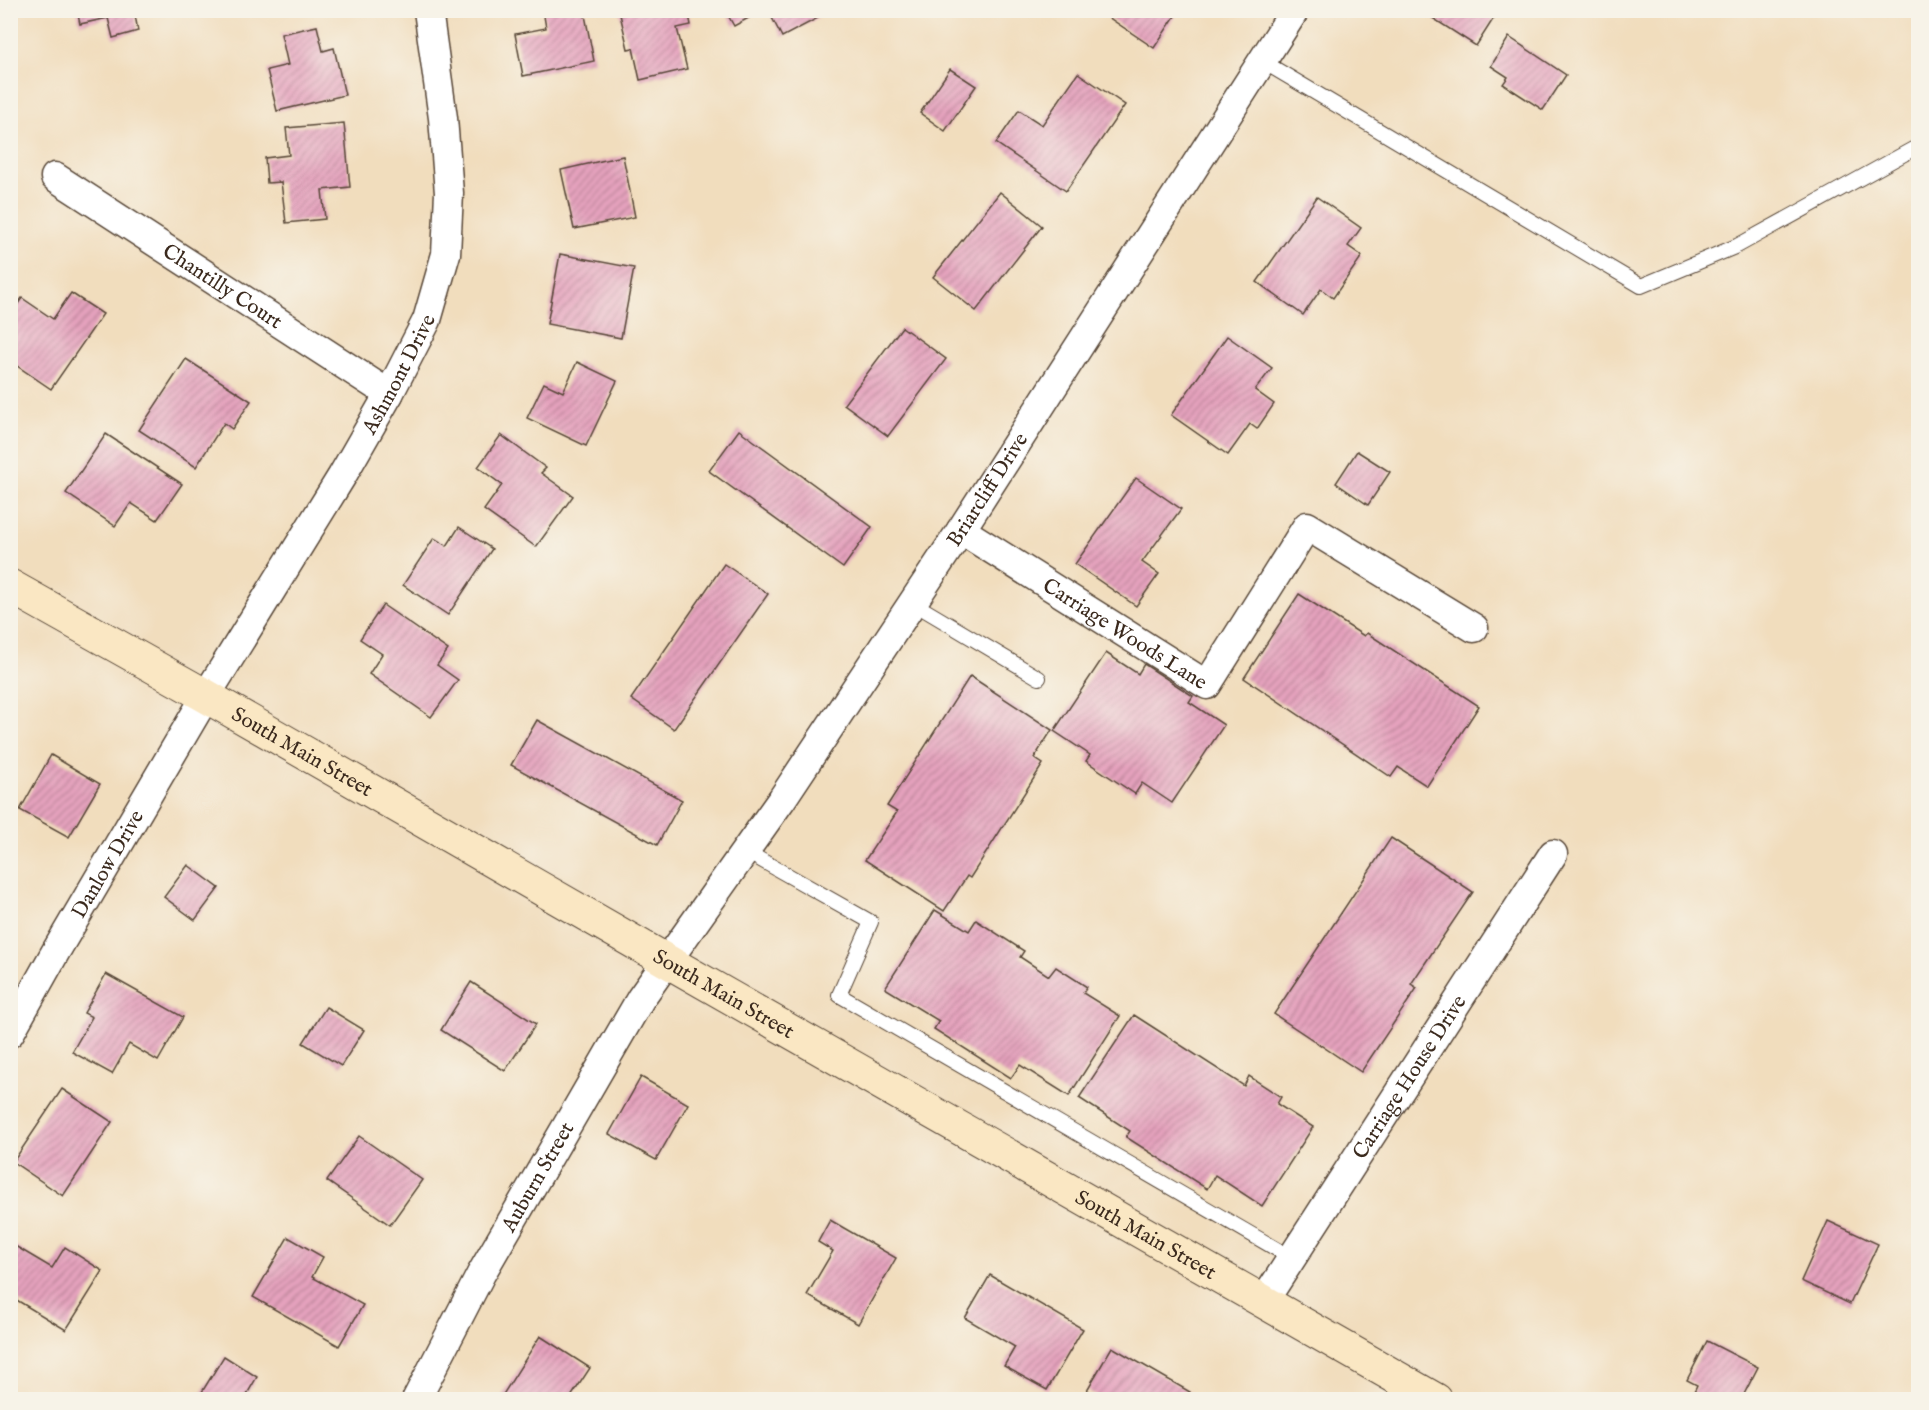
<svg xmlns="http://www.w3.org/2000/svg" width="1929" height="1410" viewBox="0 0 1929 1410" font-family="'IM FELL English',serif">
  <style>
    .building { fill: url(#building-hatch) }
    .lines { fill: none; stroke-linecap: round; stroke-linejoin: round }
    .service-casing { stroke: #564536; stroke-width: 16 }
    .minor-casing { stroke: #564536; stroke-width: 31 }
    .secondary-casing { stroke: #564536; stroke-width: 35 }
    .service { stroke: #fff; stroke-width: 14 }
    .minor { stroke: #fff; stroke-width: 28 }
    .secondary { stroke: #fae7c3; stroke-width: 33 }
    .labels { text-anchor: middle; stroke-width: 6; stroke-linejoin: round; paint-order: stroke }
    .street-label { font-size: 21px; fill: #3b2a1e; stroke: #f7f3e8 }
  </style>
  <defs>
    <pattern id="building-hatch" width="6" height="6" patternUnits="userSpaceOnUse" patternTransform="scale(1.5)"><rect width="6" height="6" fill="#e5a2bd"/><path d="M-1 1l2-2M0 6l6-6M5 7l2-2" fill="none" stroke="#bb8499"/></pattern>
  </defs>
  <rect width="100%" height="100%" fill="#f7f3e8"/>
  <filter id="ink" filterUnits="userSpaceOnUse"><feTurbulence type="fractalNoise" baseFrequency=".0167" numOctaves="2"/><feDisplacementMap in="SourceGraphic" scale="12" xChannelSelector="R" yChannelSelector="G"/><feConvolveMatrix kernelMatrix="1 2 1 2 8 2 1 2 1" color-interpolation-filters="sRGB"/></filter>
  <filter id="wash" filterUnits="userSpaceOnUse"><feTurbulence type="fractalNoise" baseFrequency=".008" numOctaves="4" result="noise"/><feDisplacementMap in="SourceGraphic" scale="24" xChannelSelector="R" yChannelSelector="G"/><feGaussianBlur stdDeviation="1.35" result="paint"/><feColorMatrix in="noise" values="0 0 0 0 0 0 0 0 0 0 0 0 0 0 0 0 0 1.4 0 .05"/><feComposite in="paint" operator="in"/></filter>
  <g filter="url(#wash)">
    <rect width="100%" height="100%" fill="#f1ddbd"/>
    <g id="blocks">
      <!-- building -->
      <g class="building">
        <polygon points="77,10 134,10 138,31 113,38 108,18 80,24"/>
        <polygon points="543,10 584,10 594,61 523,76 515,34 546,28"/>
        <polygon points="619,10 688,10 691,25 677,28 687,69 640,80 633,48 628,49"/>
        <polygon points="725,10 763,10 734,26"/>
        <polygon points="768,10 814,10 818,18 782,37"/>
        <polygon points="1112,10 1179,10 1154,48 1108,17"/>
        <polygon points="1435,10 1499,10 1476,46 1431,17"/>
        <polygon points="317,26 323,51 334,48 345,95 277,111 267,70 288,65 281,34"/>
        <polygon points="1509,37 1566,75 1543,110 1503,84 1508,77 1491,66"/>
        <polygon points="950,69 976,86 945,131 920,113"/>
        <polygon points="1078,73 1125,105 1066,191 996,143 1019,110 1042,125"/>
        <polygon points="344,123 350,187 322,190 325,219 286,223 281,182 267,183 265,158 289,155 286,128"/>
        <polygon points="623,156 635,217 574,229 561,170"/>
        <polygon points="1000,192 1042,226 976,311 933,277"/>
        <polygon points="1317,197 1361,228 1348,246 1362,256 1333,298 1321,289 1303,315 1257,282"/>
        <polygon points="560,254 634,268 621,338 547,324"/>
        <polygon points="71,293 103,314 51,389 10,361 10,315 22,298 53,319"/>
        <polygon points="902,327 946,359 888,436 844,404"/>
        <polygon points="1227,336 1272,368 1255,390 1274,404 1257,429 1250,424 1228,455 1171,415"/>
        <polygon points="186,359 251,401 232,429 224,423 196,467 139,430"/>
        <polygon points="577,362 617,381 586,446 527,418 544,383 563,392"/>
        <polygon points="739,430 872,527 843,568 709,471"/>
        <polygon points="106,434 182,484 157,520 131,503 115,526 66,493"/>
        <polygon points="501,435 546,468 541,473 573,496 536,547 484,510 502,485 478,467"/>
        <polygon points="1357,451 1390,472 1368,505 1336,483"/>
        <polygon points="1136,478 1181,509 1142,562 1159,574 1136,606 1075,564"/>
        <polygon points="459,527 492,549 448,615 403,585 434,538 447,546"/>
        <polygon points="724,564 768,594 674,729 631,699"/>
        <polygon points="1299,594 1364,636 1367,633 1479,706 1427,786 1398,767 1391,777 1244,678"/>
        <polygon points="383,605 448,650 437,665 458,680 431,717 369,674 382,654 360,639"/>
        <polygon points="1106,653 1138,674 1144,664 1193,696 1189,702 1224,725 1172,803 1142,783 1135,794 1086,761 1090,755 1054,731"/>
        <polygon points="970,676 1052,730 1034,758 1043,764 970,878 967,876 944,911 865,860 897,812 887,806"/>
        <polygon points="537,720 682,800 657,845 511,765"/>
        <polygon points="51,755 100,784 69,837 20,810"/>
        <polygon points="1391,838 1473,892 1411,984 1417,988 1361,1072 1274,1014"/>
        <polygon points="188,865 219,888 195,920 164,897"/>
        <polygon points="935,910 969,931 976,920 1024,951 1020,957 1049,976 1056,967 1087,987 1083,993 1120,1016 1069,1096 1020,1065 1011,1078 934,1029 939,1021 885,988"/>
        <polygon points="106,974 183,1017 158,1061 129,1044 112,1074 72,1052 92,1017 84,1013"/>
        <polygon points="471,982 536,1024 505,1071 441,1030"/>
        <polygon points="326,1007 364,1030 341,1066 303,1043"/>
        <polygon points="1134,1015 1244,1086 1249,1076 1281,1097 1277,1104 1313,1127 1262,1206 1215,1175 1207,1189 1126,1137 1130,1131 1079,1098"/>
        <polygon points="641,1077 688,1104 656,1160 609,1134"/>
        <polygon points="62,1089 112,1122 63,1196 13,1162"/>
        <polygon points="359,1136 422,1180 390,1225 327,1181"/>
        <polygon points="830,1220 896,1258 858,1324 807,1295 833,1251 818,1242"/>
        <polygon points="1828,1221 1878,1244 1850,1304 1801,1281"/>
        <polygon points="288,1237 323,1257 312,1277 363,1305 339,1346 253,1297"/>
        <polygon points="10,1243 52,1268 65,1247 103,1271 66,1330 10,1296"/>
        <polygon points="990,1275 1083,1329 1047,1390 1004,1366 1015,1347 965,1318"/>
        <polygon points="540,1336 590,1368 569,1400 507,1400 502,1396"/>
        <polygon points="1707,1341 1758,1367 1741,1400 1690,1400 1697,1385 1687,1380"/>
        <polygon points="1112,1347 1190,1392 1185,1400 1103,1400 1087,1390"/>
        <polygon points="224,1356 257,1377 247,1394 255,1400 197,1400"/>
      </g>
    </g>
  </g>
  <g filter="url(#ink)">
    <use href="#blocks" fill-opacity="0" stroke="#564536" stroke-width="1.5"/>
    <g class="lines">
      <!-- service casing -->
      <g class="service-casing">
        <g id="service">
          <polyline points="1262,61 1641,286 1737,246 1913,149"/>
          <polyline points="913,603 1039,678"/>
          <polyline points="745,851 871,922 839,995 1292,1258"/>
        </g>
      </g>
      <!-- minor casing -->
      <g class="minor-casing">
        <g id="minor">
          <path id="s1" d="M55 177 389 394"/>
          <path id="s2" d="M961 530 1207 685 1307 526 1474 628"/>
          <path id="s3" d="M10 1033 56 951 206 696 342 476 389 394 427 320 446 254 449 193 443 118 428 10"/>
          <path id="s4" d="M1264 1301 1553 854"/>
          <path id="s5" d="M416 1400 481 1274 641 998 782 799 961 530 1295 10"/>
        </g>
      </g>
      <!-- secondary casing -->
      <g class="secondary-casing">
        <g id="secondary">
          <path id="s6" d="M10 586 206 696 667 961 1436 1400"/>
        </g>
      </g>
      <!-- service -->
      <use href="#service" class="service"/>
      <!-- minor -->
      <use href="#minor" class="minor"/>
      <!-- secondary -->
      <use href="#secondary" class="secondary"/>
    </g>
  </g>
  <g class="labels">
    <!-- street labels -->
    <g class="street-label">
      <text dy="7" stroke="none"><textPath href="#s1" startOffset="200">Chantilly Court</textPath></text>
      <text dy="7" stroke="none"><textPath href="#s3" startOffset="765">Ashmont Drive</textPath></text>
      <text dy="7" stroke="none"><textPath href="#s5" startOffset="1076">Briarcliff Drive</textPath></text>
      <text dy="7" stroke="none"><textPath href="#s2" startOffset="194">Carriage Woods Lane</textPath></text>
      <text dy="7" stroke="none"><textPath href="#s6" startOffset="336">South Main Street</textPath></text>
      <text dy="7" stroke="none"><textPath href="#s3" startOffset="195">Danlow Drive</textPath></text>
      <text dy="7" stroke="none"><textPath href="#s6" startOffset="822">South Main Street</textPath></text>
      <text dy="7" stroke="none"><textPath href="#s4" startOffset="267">Carriage House Drive</textPath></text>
      <text dy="7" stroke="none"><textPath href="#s5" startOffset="254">Auburn Street</textPath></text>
      <text dy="7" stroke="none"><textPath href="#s6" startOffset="1308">South Main Street</textPath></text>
    </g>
  </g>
  <!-- margin -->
  <rect width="1929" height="1410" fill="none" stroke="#f7f3e8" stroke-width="36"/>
</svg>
